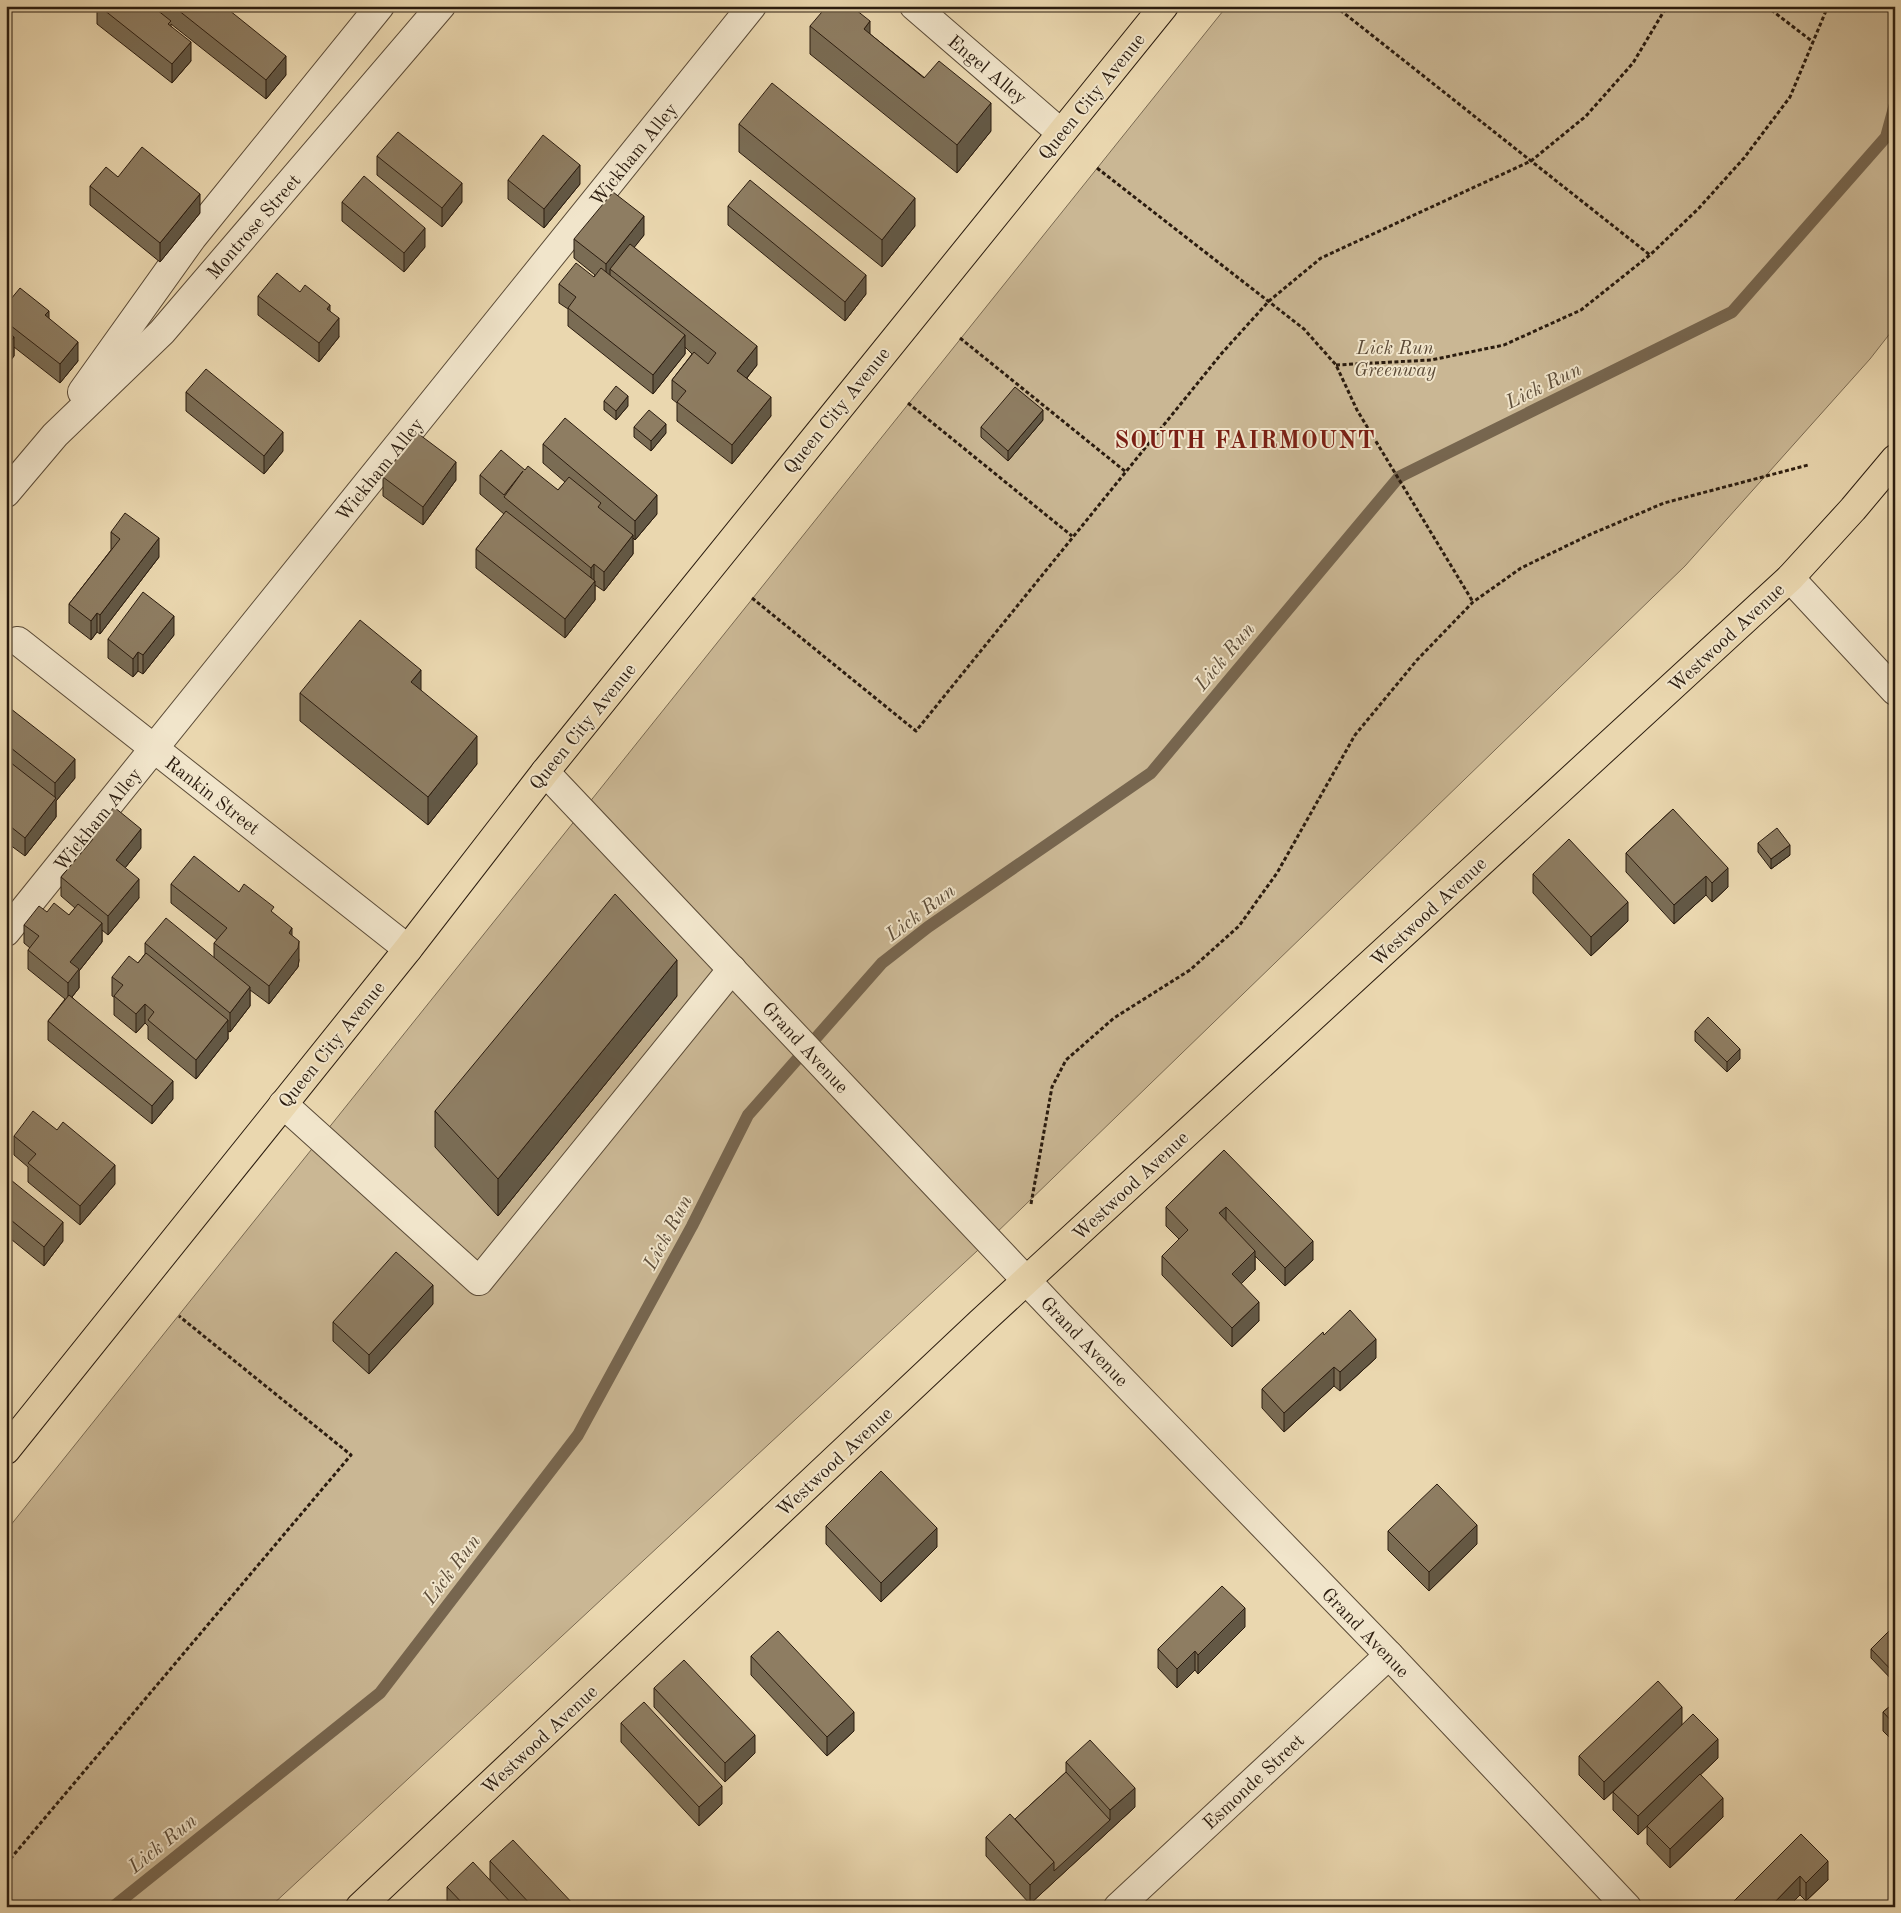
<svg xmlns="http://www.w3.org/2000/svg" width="1901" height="1913" viewBox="0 0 1901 1913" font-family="'Old Standard TT',serif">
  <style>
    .green { fill: #cab794; stroke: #7a6a52 }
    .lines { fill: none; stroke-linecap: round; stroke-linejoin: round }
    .stream { stroke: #77664f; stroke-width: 12 }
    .minor-casing { stroke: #5b4b37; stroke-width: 30 }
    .major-casing { stroke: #2b1c0f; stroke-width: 30 }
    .path { stroke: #2b1c0f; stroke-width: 3; stroke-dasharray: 4 2.5; stroke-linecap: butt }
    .minor { stroke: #f1e5cb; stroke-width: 28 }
    .major { stroke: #ead7af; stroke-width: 28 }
    .wall { fill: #7a6c54; stroke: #2b1c0f }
    .shaded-wall { fill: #635845; stroke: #2b1c0f }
    .building { fill: #8e7d62; stroke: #2b1c0f }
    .labels { text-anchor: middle; stroke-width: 4; stroke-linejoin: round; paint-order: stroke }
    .street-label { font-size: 19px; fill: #2b1c0f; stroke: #f1e5cb }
    .park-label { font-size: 19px; font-style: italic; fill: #5b4a37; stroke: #f1e5cb }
    .water-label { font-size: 20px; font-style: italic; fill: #5d4d39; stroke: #f1e5cb }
    .district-label { font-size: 24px; font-weight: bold; letter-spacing: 1px; fill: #7a1f14; stroke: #f1e5cb }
  </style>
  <rect width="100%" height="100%" fill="#ead7af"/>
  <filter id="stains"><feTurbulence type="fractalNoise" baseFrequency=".004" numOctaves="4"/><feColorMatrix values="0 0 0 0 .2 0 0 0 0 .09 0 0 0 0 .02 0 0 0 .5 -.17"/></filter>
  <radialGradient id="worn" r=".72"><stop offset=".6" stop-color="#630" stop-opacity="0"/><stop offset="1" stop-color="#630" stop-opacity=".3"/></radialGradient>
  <!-- green -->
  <polygon class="green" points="1227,6 1895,6 1895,327 1870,359 1685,566 991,1238 270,1907 6,1907 6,1531"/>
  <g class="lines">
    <!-- stream -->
    <polyline class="stream" points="113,1907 380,1693 578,1435 692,1226 748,1115 882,963 928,927 1151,773 1399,477 1732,312 1886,137 1895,104"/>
    <!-- minor casing -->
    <g class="minor-casing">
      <g id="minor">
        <polyline points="914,6 1061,133"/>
        <polyline points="82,392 192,238 380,6"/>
        <polyline points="6,493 55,435 162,332 441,6"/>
        <polyline points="1790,578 1895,691"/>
        <polyline points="18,641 408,949"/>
        <polyline points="545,772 1059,1315 1389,1655 1627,1907"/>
        <polyline points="6,932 752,6"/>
        <polyline points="283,1104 479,1281 732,969"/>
        <polyline points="1118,1907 1389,1655"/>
      </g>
    </g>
    <!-- major casing -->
    <g class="major-casing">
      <g id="major">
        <polyline points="6,1450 408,949 545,772 1164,6"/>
        <polyline points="360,1907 980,1323 1790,578 1853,509 1895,459"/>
      </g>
    </g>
    <!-- path -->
    <g class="path">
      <polyline points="1335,6 1650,255"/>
      <polyline points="1766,6 1813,42"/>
      <polyline points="1097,168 1304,329 1336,365 1357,410 1473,602"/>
      <polyline points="960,338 1126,472"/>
      <polyline points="1336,365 1431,360 1504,345 1581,310 1650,255 1699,208 1744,158 1790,97 1828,6"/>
      <polyline points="908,403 1072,536"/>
      <polyline points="752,598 916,731 1222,353 1269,301 1321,258 1531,161 1586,116 1633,63 1667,6"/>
      <polyline points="1031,1204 1052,1087 1066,1060 1114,1018 1190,970 1239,926 1277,873 1355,735 1417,660 1473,602 1521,568 1589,535 1664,503 1808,465"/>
      <polyline points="6,1864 351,1455 179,1316"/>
    </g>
    <!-- minor -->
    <use href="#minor" class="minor"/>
    <!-- major -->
    <use href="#major" class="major"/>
  </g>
  <!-- wall -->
  <g class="wall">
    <polygon points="97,6 224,6 286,75 266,99 171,24 171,26 191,61 172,83 97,24"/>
    <polygon points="810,26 870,34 991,131 957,173 810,54"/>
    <polygon points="739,124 915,226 882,267 739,152"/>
    <polygon points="377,156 462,202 442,227 377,175"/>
    <polygon points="118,177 200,213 160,262 90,205 90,186"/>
    <polygon points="508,180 580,184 544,228 508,199"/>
    <polygon points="342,202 425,247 404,272 342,221"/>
    <polygon points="728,206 866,294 845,321 728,225"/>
    <polygon points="644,235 634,247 757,365 747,378 771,416 732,464 677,421 677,403 672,399 672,380 692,354 685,347 685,354 653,394 568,326 568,309 559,303 559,284 594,277 595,275 574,258 574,239"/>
    <polygon points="300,292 330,311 339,337 319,362 258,315 258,296"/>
    <polygon points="6,305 49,318 78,361 60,383 14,347 14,356 6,366"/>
    <polygon points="186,392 283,451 264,474 186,411"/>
    <polygon points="604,401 628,406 616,420 604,410"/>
    <polygon points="1043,420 1008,461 981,437 981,427"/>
    <polygon points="634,427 666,433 651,451 634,437"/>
    <polygon points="543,444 657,514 635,540 633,538 633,554 604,591 595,585 595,600 565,638 476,568 476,549 504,514 480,494 480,475 525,470 558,490 565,482 543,463"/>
    <polygon points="383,477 456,480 423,525 383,496"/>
    <polygon points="111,532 159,557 100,634 97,632 91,640 69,623 69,604 111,550"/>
    <polygon points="174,635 143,674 138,671 133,677 108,658 108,639"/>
    <polygon points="421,691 477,764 428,825 300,721 300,693"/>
    <polygon points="6,705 75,778 56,801 56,817 25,856 6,842"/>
    <polygon points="1673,809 1728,887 1712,902 1706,895 1674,924 1626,872 1626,853"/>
    <polygon points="90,837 141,848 125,868 139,898 108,935 102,930 102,942 79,971 79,988 72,997 173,1099 152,1124 48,1040 48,1021 65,999 28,969 28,950 30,948 24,943 24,925 47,912 69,915 75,908 61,896 61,877 90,843"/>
    <polygon points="1758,843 1790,855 1771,869 1758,852"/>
    <polygon points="1533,874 1628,921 1591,956 1533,893"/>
    <polygon points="171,884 239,892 274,914 292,936 299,960 298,967 269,1004 250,990 250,1006 230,1032 228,1031 228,1039 196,1079 148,1039 148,1026 145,1023 136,1033 114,1015 114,997 112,996 112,977 138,963 145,954 145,943 214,958 214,943 217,940 171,903"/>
    <polygon points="677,996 498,1216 435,1147 435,1111"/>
    <polygon points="1695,1031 1740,1059 1727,1072 1695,1041"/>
    <polygon points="14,1136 115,1184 80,1225 28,1182 28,1167 14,1155"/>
    <polygon points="1224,1150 1313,1260 1285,1286 1255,1256 1255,1270 1241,1284 1259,1321 1232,1347 1162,1275 1162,1256 1179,1239 1166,1226 1166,1207"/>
    <polygon points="6,1176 63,1241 44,1266 6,1235"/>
    <polygon points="433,1304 369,1374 333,1341 333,1322"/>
    <polygon points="1324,1335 1376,1358 1340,1391 1334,1386 1284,1432 1262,1408 1262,1389"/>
    <polygon points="826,1526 937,1547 881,1602 826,1544"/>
    <polygon points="1388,1531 1477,1544 1429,1591 1388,1550"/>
    <polygon points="1895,1625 1895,1683 1871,1658 1871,1649"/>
    <polygon points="1245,1627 1198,1674 1195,1670 1177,1688 1158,1668 1158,1649"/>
    <polygon points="751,1656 854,1731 827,1756 751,1675"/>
    <polygon points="654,1688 755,1753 725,1782 654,1707"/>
    <polygon points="1895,1702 1895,1743 1883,1731 1883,1712"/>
    <polygon points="621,1723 722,1804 699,1826 621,1742"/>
    <polygon points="1682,1725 1718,1758 1700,1775 1723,1817 1670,1868 1647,1844 1647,1826 1638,1835 1613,1810 1613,1792 1631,1775 1604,1800 1579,1775 1579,1756"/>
    <polygon points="1066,1762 1135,1807 1030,1904 986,1856 986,1837 1015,1819 1066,1772"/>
    <polygon points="1801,1834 1828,1880 1806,1901 1800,1895 1788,1907 1730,1907 1730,1905"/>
    <polygon points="490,1861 576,1907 449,1907 447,1906 447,1887 490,1880"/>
  </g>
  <!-- shaded-wall -->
  <g class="shaded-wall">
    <polygon points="151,6 160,6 160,14"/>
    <polygon points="870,21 870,49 864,29"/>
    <polygon points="191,42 191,61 172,83 172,64"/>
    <polygon points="286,56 286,75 266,99 266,80"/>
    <polygon points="991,103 991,131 957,173 957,145"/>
    <polygon points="580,165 580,184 544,228 544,209"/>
    <polygon points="462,183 462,202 442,227 442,208"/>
    <polygon points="200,194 200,213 160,262 160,243"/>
    <polygon points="915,198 915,226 882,267 882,240"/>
    <polygon points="644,216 644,235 615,272 610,269 610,278 606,283 606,264"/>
    <polygon points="425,228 425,247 404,272 404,253"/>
    <polygon points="866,275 866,294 845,321 845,302"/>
    <polygon points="330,305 330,324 327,309"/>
    <polygon points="49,311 49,330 45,315"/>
    <polygon points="339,318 339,337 319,362 319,343"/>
    <polygon points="685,335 685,354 653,394 653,375"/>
    <polygon points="14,337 14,356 6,366 6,347"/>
    <polygon points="78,342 78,361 60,383 60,364"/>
    <polygon points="757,346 757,365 737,390 737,371"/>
    <polygon points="628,396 628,406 616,420 616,411"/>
    <polygon points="771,397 771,416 732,464 732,445"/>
    <polygon points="1043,410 1043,420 1008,461 1008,451"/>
    <polygon points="666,424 666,433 651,451 651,441"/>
    <polygon points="283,432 283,451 264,474 264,456"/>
    <polygon points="456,462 456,480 423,525 423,507"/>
    <polygon points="657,495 657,514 635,540 635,521"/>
    <polygon points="633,535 633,554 604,591 604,572"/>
    <polygon points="159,538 159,557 100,634 100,615"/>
    <polygon points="594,564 594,583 595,581 595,600 565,638 565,619 591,586 591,568"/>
    <polygon points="97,613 97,632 91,640 91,621"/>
    <polygon points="174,616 174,635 143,674 143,655"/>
    <polygon points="138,652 138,671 133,677 133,659"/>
    <polygon points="421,670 421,698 411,682"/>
    <polygon points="477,736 477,764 428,825 428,797"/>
    <polygon points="75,759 75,778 56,801 56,817 25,856 25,838 55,799 55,783"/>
    <polygon points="141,829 141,848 116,879 116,860"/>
    <polygon points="1790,845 1790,855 1771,869 1771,859"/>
    <polygon points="1728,868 1728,887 1712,902 1712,883"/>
    <polygon points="1706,876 1706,895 1674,924 1674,905"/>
    <polygon points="139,879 139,898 108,935 108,916"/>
    <polygon points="1628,902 1628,921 1591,956 1591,937"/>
    <polygon points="102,923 102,942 79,971 79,988 68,1002 68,983 70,962"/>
    <polygon points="292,928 292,947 289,933"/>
    <polygon points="299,941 299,960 298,967 269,1004 269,986"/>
    <polygon points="677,960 677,996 498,1216 498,1179"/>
    <polygon points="250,987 250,1006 230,1032 230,1013"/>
    <polygon points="145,1004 145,1023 136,1033 136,1014"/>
    <polygon points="228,1020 228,1039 196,1079 196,1060"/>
    <polygon points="1740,1049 1740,1059 1727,1072 1727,1062"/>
    <polygon points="173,1081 173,1099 152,1124 152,1106"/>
    <polygon points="115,1165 115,1184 80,1225 80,1206"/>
    <polygon points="1226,1207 1226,1225 1219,1213"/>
    <polygon points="63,1222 63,1241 44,1266 44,1247"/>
    <polygon points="1313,1241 1313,1260 1285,1286 1285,1268"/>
    <polygon points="1255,1251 1255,1270 1232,1293 1232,1274"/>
    <polygon points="433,1285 433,1304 369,1374 369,1355"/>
    <polygon points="1259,1302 1259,1321 1232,1347 1232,1328"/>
    <polygon points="1376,1339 1376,1358 1340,1391 1340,1372"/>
    <polygon points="1334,1367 1334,1386 1284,1432 1284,1413"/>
    <polygon points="1477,1525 1477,1544 1429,1591 1429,1572"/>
    <polygon points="937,1528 937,1547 881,1602 881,1583"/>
    <polygon points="1245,1608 1245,1627 1198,1674 1198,1655"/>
    <polygon points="1195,1651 1195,1670 1177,1688 1177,1669"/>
    <polygon points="1682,1707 1682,1726 1604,1800 1604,1782"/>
    <polygon points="854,1712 854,1731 827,1756 827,1737"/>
    <polygon points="755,1735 755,1753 725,1782 725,1763"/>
    <polygon points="1718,1739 1718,1758 1638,1835 1638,1816"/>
    <polygon points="722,1786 722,1804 699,1826 699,1807"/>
    <polygon points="1135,1788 1135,1807 1030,1904 1030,1885 1054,1862 1110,1820 1110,1810"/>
    <polygon points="1723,1798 1723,1817 1670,1868 1670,1849"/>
    <polygon points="1828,1861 1828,1880 1806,1901 1806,1883"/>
    <polygon points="1800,1876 1800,1895 1788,1907 1770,1907"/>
  </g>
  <!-- building -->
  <g class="building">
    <polygon points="99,6 152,6 171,21 168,24 191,42 172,64"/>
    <polygon points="173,6 224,6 286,56 266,80"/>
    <polygon points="827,6 851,6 870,21 864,29 924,78 939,61 991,103 957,145 810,26"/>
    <polygon points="772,83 915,198 882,240 739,124"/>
    <polygon points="398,132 462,183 442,208 377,156"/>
    <polygon points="543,135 580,165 544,209 508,180"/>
    <polygon points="142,147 200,194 160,243 90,186 106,167 118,177"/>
    <polygon points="364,176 425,228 404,253 342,202"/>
    <polygon points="750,180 866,275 845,302 728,206"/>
    <polygon points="613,192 644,216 606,264 574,239"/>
    <polygon points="630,244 757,346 737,371 771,397 732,445 677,402 686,391 672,380 694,352 708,364 716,353 610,269"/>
    <polygon points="576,263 594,277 601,268 685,335 653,375 568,308 576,297 559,284"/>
    <polygon points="277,273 300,292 305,285 330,305 327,309 339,318 319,343 258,296"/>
    <polygon points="20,288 49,311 45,315 78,342 60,364 6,322 6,305"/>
    <polygon points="6,331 14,337 6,347"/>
    <polygon points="206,369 283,432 264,456 186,392"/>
    <polygon points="616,386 628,396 616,411 604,401"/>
    <polygon points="1015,387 1043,410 1008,451 981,427"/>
    <polygon points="649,410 666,424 651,441 634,427"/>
    <polygon points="565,418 657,495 635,521 543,444"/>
    <polygon points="416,432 456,462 423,507 383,477"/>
    <polygon points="501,450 525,470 528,466 558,490 569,477 601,503 598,507 633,535 604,572 594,564 591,568 504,497 523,471 504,495 480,475"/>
    <polygon points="506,511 595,581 565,619 476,549"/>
    <polygon points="125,513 159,538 100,615 97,613 91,621 69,604 120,539 111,532"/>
    <polygon points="143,592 174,616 143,655 138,652 133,659 108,639"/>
    <polygon points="360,620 421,670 411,682 477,736 428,797 300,693"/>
    <polygon points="6,705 75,759 55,783 6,744"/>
    <polygon points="6,759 56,798 25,838 6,823"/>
    <polygon points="114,807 141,829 116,860 139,879 108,916 61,877 93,839 90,837"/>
    <polygon points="1673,809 1728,868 1712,883 1706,876 1674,905 1626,853"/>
    <polygon points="1777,828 1790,845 1771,859 1758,843"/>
    <polygon points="1569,839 1628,902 1591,937 1533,874"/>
    <polygon points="194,856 239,892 244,884 274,907 271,911 292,928 289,933 299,941 298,948 269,986 214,943 227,928 171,884"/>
    <polygon points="615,894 677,960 498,1179 435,1111"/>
    <polygon points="54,903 69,915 78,904 102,923 70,962 79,969 68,983 28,950 39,936 24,925 39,906 47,912"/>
    <polygon points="166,918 250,987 230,1013 145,943"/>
    <polygon points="146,953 228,1020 196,1060 148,1020 154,1012 145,1004 136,1014 114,996 123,985 112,977 129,956 138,963"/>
    <polygon points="69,995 173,1081 152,1106 48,1021"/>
    <polygon points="1708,1017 1740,1049 1727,1062 1695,1031"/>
    <polygon points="33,1111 57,1130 63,1122 115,1165 80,1206 28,1163 36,1154 14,1136"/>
    <polygon points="1224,1150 1313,1241 1285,1268 1226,1207 1219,1213 1255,1251 1232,1274 1259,1302 1232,1328 1162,1256 1188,1230 1166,1207"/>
    <polygon points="6,1176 63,1222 44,1247 6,1216"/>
    <polygon points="396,1252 433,1285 369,1355 333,1322"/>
    <polygon points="1350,1310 1376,1339 1340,1372 1334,1367 1284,1413 1262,1389 1323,1332 1324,1335"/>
    <polygon points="881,1471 937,1528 881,1583 826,1526"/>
    <polygon points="1437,1484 1477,1525 1429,1572 1388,1531"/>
    <polygon points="1222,1586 1245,1608 1198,1655 1195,1651 1177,1669 1158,1649"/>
    <polygon points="1895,1625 1895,1674 1871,1649"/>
    <polygon points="778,1631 854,1712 827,1737 751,1656"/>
    <polygon points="684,1660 755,1735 725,1763 654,1688"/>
    <polygon points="1658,1681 1682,1707 1604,1782 1579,1756"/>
    <polygon points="644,1702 722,1786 699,1807 621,1723"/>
    <polygon points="1895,1702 1895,1725 1883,1712"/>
    <polygon points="1693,1714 1718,1739 1638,1816 1613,1792"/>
    <polygon points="1090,1740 1135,1788 1110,1810 1066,1762"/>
    <polygon points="1066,1772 1110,1820 1054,1871 1054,1862 1015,1819"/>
    <polygon points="1700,1774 1723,1798 1670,1849 1647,1826"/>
    <polygon points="1010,1814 1054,1862 1030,1885 986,1837"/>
    <polygon points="1801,1834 1828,1861 1806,1883 1800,1876 1770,1907 1731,1907 1730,1905"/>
    <polygon points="513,1840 576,1907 533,1907 490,1861"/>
    <polygon points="473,1862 515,1907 466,1907 447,1887"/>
  </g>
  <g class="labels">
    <!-- street labels -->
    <g class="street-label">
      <text transform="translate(988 69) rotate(40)" y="7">Engel Alley</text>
      <text transform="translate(1091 96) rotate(-51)" y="7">Queen City Avenue</text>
      <text transform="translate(633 154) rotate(-51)" y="7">Wickham Alley</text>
      <text transform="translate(253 226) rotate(-49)" y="7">Montrose Street</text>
      <text transform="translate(836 410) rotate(-51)" y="7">Queen City Avenue</text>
      <text transform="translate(379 469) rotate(-51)" y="7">Wickham Alley</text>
      <text transform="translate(1726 637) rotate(-43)" y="7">Westwood Avenue</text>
      <text transform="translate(582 726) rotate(-51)" y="7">Queen City Avenue</text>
      <text transform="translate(213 795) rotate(38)" y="7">Rankin Street</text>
      <text transform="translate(97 819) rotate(-51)" y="7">Wickham Alley</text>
      <text transform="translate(1428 911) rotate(-43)" y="7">Westwood Avenue</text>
      <text transform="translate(331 1044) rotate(-51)" y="7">Queen City Avenue</text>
      <text transform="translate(806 1047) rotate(47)" y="7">Grand Avenue</text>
      <text transform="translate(1130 1185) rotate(-43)" y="7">Westwood Avenue</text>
      <text transform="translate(1085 1341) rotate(46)" y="7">Grand Avenue</text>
      <text transform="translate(834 1461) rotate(-43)" y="7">Westwood Avenue</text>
      <text transform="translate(1366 1632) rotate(46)" y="7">Grand Avenue</text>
      <text transform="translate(539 1739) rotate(-43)" y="7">Westwood Avenue</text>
      <text transform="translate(1253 1781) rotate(-43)" y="7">Esmonde Street</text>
    </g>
    <!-- park labels -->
    <g class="park-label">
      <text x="1395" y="354">Lick Run<tspan x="1395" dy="22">Greenway</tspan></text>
    </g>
    <!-- water labels -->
    <g class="water-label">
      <text transform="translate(1543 385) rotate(-26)" y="7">Lick Run</text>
      <text transform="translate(1224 656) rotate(-50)" y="7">Lick Run</text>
      <text transform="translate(920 912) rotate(-37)" y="7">Lick Run</text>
      <text transform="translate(667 1232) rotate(-62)" y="7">Lick Run</text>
      <text transform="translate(451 1569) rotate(-53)" y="7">Lick Run</text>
      <text transform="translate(162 1843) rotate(-39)" y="7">Lick Run</text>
    </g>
    <!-- district labels -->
    <g class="district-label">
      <text x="1245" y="448">SOUTH FAIRMOUNT</text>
    </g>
  </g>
  <!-- margin -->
  <rect width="1901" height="1913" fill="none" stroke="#ead7af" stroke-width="25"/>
  <rect x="8" y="8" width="1886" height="1898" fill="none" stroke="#2b1c0f" stroke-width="2.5"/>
  <rect x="12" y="12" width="1876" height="1888" fill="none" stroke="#2b1c0f"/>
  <rect width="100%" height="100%" filter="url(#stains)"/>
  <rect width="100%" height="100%" fill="url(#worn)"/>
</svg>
